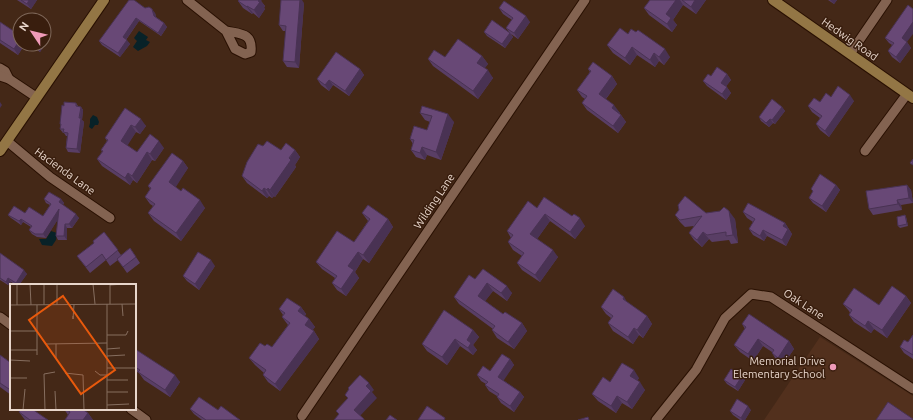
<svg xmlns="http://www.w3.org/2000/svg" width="913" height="420" viewBox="0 0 913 420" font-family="Ubuntu,sans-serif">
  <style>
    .built { fill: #52301d }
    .water { fill: #082228 }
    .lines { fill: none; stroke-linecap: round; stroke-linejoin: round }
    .street-casing { stroke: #291002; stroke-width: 11 }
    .secondary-casing { stroke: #291002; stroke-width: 12 }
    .street { stroke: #836351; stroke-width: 9 }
    .secondary { stroke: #937645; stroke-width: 10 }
    .wall { fill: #593e65 }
    .shaded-wall { fill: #493253 }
    .building { fill: #684876; stroke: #493253 }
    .poi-dot { fill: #ef9ab8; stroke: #391e0e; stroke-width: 1.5 }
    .labels { text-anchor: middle; stroke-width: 3; stroke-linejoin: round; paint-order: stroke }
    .street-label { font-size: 11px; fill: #e8d6cb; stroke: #391e0e }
    .poi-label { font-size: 11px; fill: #e8d6cb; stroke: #391e0e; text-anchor: end }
    .inset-road { fill: none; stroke: #866e5f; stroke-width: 1 }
    .view { fill: #e8590c; fill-opacity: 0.15; stroke: #e8590c; stroke-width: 2 }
    .inset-edge { fill: none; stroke: #e8d6cb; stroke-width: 2 }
  </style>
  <rect width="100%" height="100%" fill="#442817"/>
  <!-- built -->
  <polygon class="built" points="820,337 913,396 913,420 764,420"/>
  <!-- water -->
  <g class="water">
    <polygon points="139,31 148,37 146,40 150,42 147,46 138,51 133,47 137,41 134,38"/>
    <polygon points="93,115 97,117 99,122 98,125 95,125 92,129 89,127 90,123 90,119"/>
    <polygon points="51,231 57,233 56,240 52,246 42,245 39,239 46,239"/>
  </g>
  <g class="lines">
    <!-- street casing -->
    <g class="street-casing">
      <g id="street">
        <path d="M187 0 226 31 235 49 245 54 251 52C253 33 241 34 226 31"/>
        <polyline points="850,54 887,0"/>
        <polyline points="0,68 5,71 9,79"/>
        <polyline points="0,76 9,79 36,97"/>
        <polyline points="7,141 50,177 110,218"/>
        <polyline points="865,151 907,94"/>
        <polyline points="0,317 11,325"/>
        <polyline points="131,409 146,420"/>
        <polyline points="302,416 585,0"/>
        <polyline points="656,420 696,370 725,318 751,294 771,297 913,389"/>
      </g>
    </g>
    <!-- secondary casing -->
    <g class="secondary-casing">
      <g id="secondary">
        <polyline points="773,0 913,98"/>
        <polyline points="0,151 104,0"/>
      </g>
    </g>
    <!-- street -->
    <use href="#street" class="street"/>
    <!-- secondary -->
    <use href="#secondary" class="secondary"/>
  </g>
  <!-- wall -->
  <g class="wall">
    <polygon points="17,0 37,0 31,9"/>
    <polygon points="650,0 706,0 696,14 683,5 673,20 677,25 672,32 649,15 644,8"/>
    <polygon points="828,0 837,0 834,4"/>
    <polygon points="238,1 261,1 265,6 264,8 265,9 259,18 253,13 252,14 243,8"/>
    <polygon points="304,3 299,68 287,67 283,61 286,31 283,31 279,25"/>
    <polygon points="145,8 155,13 156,17 164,23 167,27 161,36 139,21 126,40 130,44 120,57 102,45 99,41"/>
    <polygon points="499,8 530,22 518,39 511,34 513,37 505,48 487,36 484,32 509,32 506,28 512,20 503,14"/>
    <polygon points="0,22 15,32 20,25 20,44 44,44 46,43 40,52 30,45 27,49 23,47 18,55 0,43"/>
    <polygon points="628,34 670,57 664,65 659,61 655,67 637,55 630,65 613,53 607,45"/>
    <polygon points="885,38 907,42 911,48 900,63 892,57 888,51 892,45 889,43"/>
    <polygon points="482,56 488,64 484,68 493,78 478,99 433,66 428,59 445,57"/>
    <polygon points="360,69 364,75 349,96 333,85 329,91 321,85 317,79"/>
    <polygon points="588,69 612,76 617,84 606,99 620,113 619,113 621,115 626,122 618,133 587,110 582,103 585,99 582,97 577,90 590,72"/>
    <polygon points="727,74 731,80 726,86 731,93 726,100 707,86 703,81"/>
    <polygon points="831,97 854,101 829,137 820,130 816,124 820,118 812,112 808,106"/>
    <polygon points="76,103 78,106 81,107 83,110 82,120 84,122 80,153 68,152 66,148 67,136 66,136 64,133 63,133 60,129 61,126 60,124 64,106"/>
    <polygon points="782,107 785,111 775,124 773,123 769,127 761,121 759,117"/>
    <polygon points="125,108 146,126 140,134 136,132 127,145 137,152 164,148 155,161 152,160 137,183 133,180 130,185 102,166 97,159 102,152 101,150 107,141 105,138"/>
    <polygon points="420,113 454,122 441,160 427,155 425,160 416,157 411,150 413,144 410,139 427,130 430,122 425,120"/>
    <polygon points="263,146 281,150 295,150 300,157 295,165 296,167 275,197 274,196 272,198 269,196 267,198 247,183 242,176"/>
    <polygon points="183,161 188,168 175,187 205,208 181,241 154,221 148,213 153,206 150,204 145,197 150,189 148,186"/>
    <polygon points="836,185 840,190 826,212 813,203 809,198 813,192 811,189"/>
    <polygon points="907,185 911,190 913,203 901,205 902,210 873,215 869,209"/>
    <polygon points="44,199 61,199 64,203 63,205 79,218 72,228 67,228 67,240 58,240 56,236 58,219 46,238 37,237 32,234 29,230 31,227 23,222 21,225 11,218 8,215 25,213 43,216 50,205 46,203"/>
    <polygon points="537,208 585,226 575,239 550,221 537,239 558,257 540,282 522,270 517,263 522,256 513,250 508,242 511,238 507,231"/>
    <polygon points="743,212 785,223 792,234 786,246 767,236 764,241 753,235 749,229 753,222 747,218"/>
    <polygon points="362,213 388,219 393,227 369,263 363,259 355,272 359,278 346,296 337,290 332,283 335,278 322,269 316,262 354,242 368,221"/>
    <polygon points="706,213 735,219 738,243 731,244 729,240 712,242 709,239 702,247 694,240 689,233 694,226 685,227 680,222 675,215"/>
    <polygon points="905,215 906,217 908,226 900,228 898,226"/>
    <polygon points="104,232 121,255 130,248 140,263 127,273 118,260 110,266 106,260 90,273 77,256 94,243"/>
    <polygon points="0,253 27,274 19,285 16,285 11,282 8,285 0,280"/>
    <polygon points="215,266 199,290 187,281 183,276"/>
    <polygon points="483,269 512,293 507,301 493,291 485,301 503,314 522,323 527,331 514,349 497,338 492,330 493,329 459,304 454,297 475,279"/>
    <polygon points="906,296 911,303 887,338 874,329 871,333 854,322 849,315 850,313 849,311 843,304 879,305"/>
    <polygon points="628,303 647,316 652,324 643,338 639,335 633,344 613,331 608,323 611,318 606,314 601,307"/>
    <polygon points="301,307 306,314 305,316 309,319 315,327 312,330 314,331 319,339 280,391 268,382 263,375 264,373 255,365 249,358 265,346 272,347 288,325 282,317 283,315 279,309"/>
    <polygon points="742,324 789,341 794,349 783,365 777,361 772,353 772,352 763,346 753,361 740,352 734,345 745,329"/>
    <polygon points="473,330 479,337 473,345 477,350 473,355 460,346 447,365 427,351 422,344"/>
    <polygon points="913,335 913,359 904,353 900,347 908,342"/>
    <polygon points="135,349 180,382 170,397 144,380 139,373 135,371"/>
    <polygon points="0,355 11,363 11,395 0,387"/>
    <polygon points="510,359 514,365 503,380 520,392 524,397 514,412 501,403 497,397 497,396 489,391 485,385 486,384 481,381 477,375 490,371"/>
    <polygon points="742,376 745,380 738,391 727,384 724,380"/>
    <polygon points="639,378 637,381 645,390 632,409 622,403 616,413 598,401 592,394 610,382"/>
    <polygon points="64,409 82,409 88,413 93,420 68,415"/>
    <polygon points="190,409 218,410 240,420 202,420 194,414"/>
    <polygon points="751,410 745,420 740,420 733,415 730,411"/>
    <polygon points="19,412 48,420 25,420"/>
  </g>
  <!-- shaded-wall -->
  <g class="shaded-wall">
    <polygon points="29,0 37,0 31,9 27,4"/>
    <polygon points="258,0 262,0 261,1 265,6 264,8 265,9 259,18 254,10"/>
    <polygon points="300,0 302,0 304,3 299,68 295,62"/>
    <polygon points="676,0 680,0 683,5 673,20 677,25 672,32 667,24 666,14"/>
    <polygon points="695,0 706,0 696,14 691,7"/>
    <polygon points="830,0 837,0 834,4"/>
    <polygon points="247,6 253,13 252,14 247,7"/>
    <polygon points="152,9 155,13 157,20 154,16"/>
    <polygon points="526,16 530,22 518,39 514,33"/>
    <polygon points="136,18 139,21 125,41 123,37"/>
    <polygon points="913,22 913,34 907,42 911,48 900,63 896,57 902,38"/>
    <polygon points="164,23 167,27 161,36 158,33"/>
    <polygon points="510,33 513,37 505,48 502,44"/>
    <polygon points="44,40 46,43 40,52 36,46 38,44 44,44"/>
    <polygon points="127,40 130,44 120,57 118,53"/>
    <polygon points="19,41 20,44 21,44 23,47 18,55 14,49"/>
    <polygon points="23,44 30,44 30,45 27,49"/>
    <polygon points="632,47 637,55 630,65 625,58"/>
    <polygon points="665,49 670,57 664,65 659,57"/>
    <polygon points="654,53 659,61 655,67 650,60"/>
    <polygon points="482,56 488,64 483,71 477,63"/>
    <polygon points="360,69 364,75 349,96 345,91"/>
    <polygon points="488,70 493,78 478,99 473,91"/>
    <polygon points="727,74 731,80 725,88 721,83"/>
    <polygon points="612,76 617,84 604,101 599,94"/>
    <polygon points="329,80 333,85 329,91 325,85"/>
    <polygon points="727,87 731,93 726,100 722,94"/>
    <polygon points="850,95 854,101 829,137 825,131"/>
    <polygon points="0,102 2,105 0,108"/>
    <polygon points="614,105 620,113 617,116 612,108"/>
    <polygon points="81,107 83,110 82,120 84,122 80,153 77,149"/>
    <polygon points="782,107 785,111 775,124 772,120"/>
    <polygon points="448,114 454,122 441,160 436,152"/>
    <polygon points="621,115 626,122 618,133 613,126"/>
    <polygon points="141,119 146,126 140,134 135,127"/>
    <polygon points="770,119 773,123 769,127 766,123"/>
    <polygon points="131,125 136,132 126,148 121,141"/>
    <polygon points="159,141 164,148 155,161 150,154"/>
    <polygon points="422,147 427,155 425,160 420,153"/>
    <polygon points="295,150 300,157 295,165 296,167 275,197 270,190"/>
    <polygon points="147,152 152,160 137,183 132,176"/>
    <polygon points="183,161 188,168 174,190 169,182"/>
    <polygon points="128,173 133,180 130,185 125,178"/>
    <polygon points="836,185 840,190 826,212 822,206"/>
    <polygon points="907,185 911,190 913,203 909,198"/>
    <polygon points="264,188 269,196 267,198 262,191"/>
    <polygon points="268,188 274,196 272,198 267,190"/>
    <polygon points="61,199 64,203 62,206 59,202"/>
    <polygon points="200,200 205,208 181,241 176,233"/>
    <polygon points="897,200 901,205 902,210 898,204"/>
    <polygon points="59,209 62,213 46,238 43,234"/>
    <polygon points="729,211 735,219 738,243 733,235"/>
    <polygon points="76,214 79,218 72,228 69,224"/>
    <polygon points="545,214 550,221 535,242 530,234"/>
    <polygon points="905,215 906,217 908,226 907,224"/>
    <polygon points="580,218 585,226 575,239 570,232"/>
    <polygon points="21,219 23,222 21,225 19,221"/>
    <polygon points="388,219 393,227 369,263 363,255"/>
    <polygon points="785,223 792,234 786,246 782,240 783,226"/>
    <polygon points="65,224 67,228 67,240 64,236"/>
    <polygon points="763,230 767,236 764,241 760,236"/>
    <polygon points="703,232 709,239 702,247 697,240"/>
    <polygon points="553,250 558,257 540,282 535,275"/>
    <polygon points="358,252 363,259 355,272 359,278 346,296 341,289 348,266"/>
    <polygon points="211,260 215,266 199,290 195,284"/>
    <polygon points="24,270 27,274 19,285 17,285 16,283"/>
    <polygon points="8,278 11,282 8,285 6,282"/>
    <polygon points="487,283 493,291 483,304 478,296"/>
    <polygon points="507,286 512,293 507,301 501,293"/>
    <polygon points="906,296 911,303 887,338 882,330"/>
    <polygon points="624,297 629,305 623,299"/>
    <polygon points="301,307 306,314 303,319 298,311"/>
    <polygon points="647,316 652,324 643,338 637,330"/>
    <polygon points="309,319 315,327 311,333 305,325"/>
    <polygon points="868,321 874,329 871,333 865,326"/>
    <polygon points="522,323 527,331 514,349 508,342"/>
    <polygon points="634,328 639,335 633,344 628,337"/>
    <polygon points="473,330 479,337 473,345 477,350 473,355 468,348 467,340"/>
    <polygon points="314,331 319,339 280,391 275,384"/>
    <polygon points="455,339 460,346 447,365 442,357"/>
    <polygon points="758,339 763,346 753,361 748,354"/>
    <polygon points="789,341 794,349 783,365 778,358"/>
    <polygon points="510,359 514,365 502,383 498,377"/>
    <polygon points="634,370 639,378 635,384 630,376"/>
    <polygon points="175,375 180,382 170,397 165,390"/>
    <polygon points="742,376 745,380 738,391 735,387"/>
    <polygon points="640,382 645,390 632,409 627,402"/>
    <polygon points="369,383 374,390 372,392 377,398 359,417 354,410 366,386"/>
    <polygon points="11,386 11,392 9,389"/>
    <polygon points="520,392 524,397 514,412 510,406"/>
    <polygon points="617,396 622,403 616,413 611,406"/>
    <polygon points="748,406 751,410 745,420 742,420 741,418"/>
    <polygon points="88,413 93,420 83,420"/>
  </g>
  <!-- building -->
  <g class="building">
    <polygon points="21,0 29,0 27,4"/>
    <polygon points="129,0 134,0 145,8 149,7 152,9 154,16 164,23 158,33 136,18 123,37 127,40 118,53 99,41"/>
    <polygon points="239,0 259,0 258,1 260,2 254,10 247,6 247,7 238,1"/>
    <polygon points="281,0 300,0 295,62 283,61 286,26 279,25"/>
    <polygon points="650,0 676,0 666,14 671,18 667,24 644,8"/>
    <polygon points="682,0 695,0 691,7"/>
    <polygon points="504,1 526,16 514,33 506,28 513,18 499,8"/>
    <polygon points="908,5 913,9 913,22 902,38 907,42 896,57 888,51 894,43 885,38"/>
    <polygon points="492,20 510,33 502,44 484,32"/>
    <polygon points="0,22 15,32 20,25 20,42 19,41 14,49 0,40"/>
    <polygon points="620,28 628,34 631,29 636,32 638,30 665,49 659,57 654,53 650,60 632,47 625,58 607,45"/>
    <polygon points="458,39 482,56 477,63 488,70 473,91 428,59 434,50 445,57"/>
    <polygon points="336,52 360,69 345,91 329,80 325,85 317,79"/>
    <polygon points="593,62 612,76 599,94 614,105 612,108 621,115 613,126 582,103 587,96 577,90 591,71 588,69"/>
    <polygon points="717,67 727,74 721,83 727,87 722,94 703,81 708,74 711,76"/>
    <polygon points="838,86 850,95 825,131 816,124 822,116 808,106 814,98 820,102 826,93 831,97"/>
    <polygon points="772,99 782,107 772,120 770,119 766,123 759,117"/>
    <polygon points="64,102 76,103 76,106 81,107 79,118 81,118 77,149 66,148 68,133 63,132 64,129 60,129 61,124 60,124 62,105 64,106"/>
    <polygon points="422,106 448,114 436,152 422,147 420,153 411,150 414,140 410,139 414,126 427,130 432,116 420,113"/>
    <polygon points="125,108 141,119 135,127 131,125 121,141 137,152 150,134 159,141 150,154 147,152 132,176 128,173 125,178 97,159 103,151 101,150 108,140 105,138"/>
    <polygon points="267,141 281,150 286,143 295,150 289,158 291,160 270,190 268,188 267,190 264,188 262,191 242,176 247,162 258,144 263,146"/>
    <polygon points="172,153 183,161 169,182 181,191 183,188 200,200 176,233 148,213 155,204 145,197 151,188 148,186"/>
    <polygon points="913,159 913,165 910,163"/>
    <polygon points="820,174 836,185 822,206 809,198 813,191 811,189"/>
    <polygon points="907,185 909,198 897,200 898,204 869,209 866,191"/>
    <polygon points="49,192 61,199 59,202 76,214 69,224 65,224 64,236 56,236 59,209 43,234 35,234 29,230 32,226 21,219 19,221 8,215 14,206 25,213 29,207 43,216 51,204 44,199"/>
    <polygon points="685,196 706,213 720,211 724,207 729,211 733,235 726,236 726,232 707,235 703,232 697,240 689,233 702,216 680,220 675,215 679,210 678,205"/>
    <polygon points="544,197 572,216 574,214 580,218 570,232 545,214 530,234 553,250 535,275 517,263 524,253 508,242 513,235 507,231 528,201 537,208"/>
    <polygon points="748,203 785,223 783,226 788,229 782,240 763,230 760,236 749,229 755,219 743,212"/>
    <polygon points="368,205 388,219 363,255 358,252 348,266 354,270 341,289 332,283 337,276 316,262 337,231 354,242 370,219 362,213"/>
    <polygon points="905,215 907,224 898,226 897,217"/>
    <polygon points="104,232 118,250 106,260 102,254 86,267 77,256 94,243 93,241"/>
    <polygon points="130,248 136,257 123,267 117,259"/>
    <polygon points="198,252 211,260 195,284 183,276"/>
    <polygon points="0,253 24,270 16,283 8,278 6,282 0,278"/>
    <polygon points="483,269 507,286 501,293 487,283 478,296 503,314 505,312 522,323 508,342 492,330 495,326 454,297 469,275 475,279"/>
    <polygon points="892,286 906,296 882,330 868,321 865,326 849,315 852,310 843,304 854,288 879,305"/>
    <polygon points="613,289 624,297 623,299 647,316 637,330 634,328 628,337 608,323 613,316 601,307"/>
    <polygon points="287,298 301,307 298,311 309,319 305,325 314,331 275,384 263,375 266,370 249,358 260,343 265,346 267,344 272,347 290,323 282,317 285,313 279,309"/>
    <polygon points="444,310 473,330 467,340 471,343 468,348 455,339 442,357 422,344"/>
    <polygon points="749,314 789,341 778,358 772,353 774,350 758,339 748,354 734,345 746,327 742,324"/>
    <polygon points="913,335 913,355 900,347 904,340 908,342"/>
    <polygon points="135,349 175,375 165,390 138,372 140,370 135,367"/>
    <polygon points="502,354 510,359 498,377 520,392 510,406 497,397 499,394 485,385 488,382 477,375 483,366 490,371"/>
    <polygon points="0,355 11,363 11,386 9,389 0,383"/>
    <polygon points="622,363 634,370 630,376 640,382 627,402 617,396 611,406 592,394 603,377 610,382"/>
    <polygon points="731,369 742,376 735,387 724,380"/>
    <polygon points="360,375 369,383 366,386 371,391 354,410 364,419 364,420 334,420 339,414 336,411 348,398 345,395 349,389 348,388"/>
    <polygon points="199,397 218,410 221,406 240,420 206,420 190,409"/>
    <polygon points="737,399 748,406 741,418 730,411"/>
    <polygon points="888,402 913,419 913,420 876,420"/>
    <polygon points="427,406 445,418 444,420 418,420"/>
    <polygon points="21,409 32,409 48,420 30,420 19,412"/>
    <polygon points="66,409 82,409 88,413 83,420 65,420 70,412"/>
    <polygon points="390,415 397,420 386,420"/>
    <polygon points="588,417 589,420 578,420"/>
  </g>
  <!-- markers -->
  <circle class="poi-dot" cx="833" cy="367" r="4"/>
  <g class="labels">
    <!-- street labels -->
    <g class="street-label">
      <text transform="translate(850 39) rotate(35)" y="4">Hedwig Road</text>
      <text transform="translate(65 171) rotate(36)" y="4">Hacienda Lane</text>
      <text transform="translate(434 201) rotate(-56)" y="4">Wilding Lane</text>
      <text transform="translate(804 304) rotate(33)" y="4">Oak Lane</text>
    </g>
    <!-- poi labels -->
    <g class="poi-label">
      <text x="825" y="365">Memorial Drive<tspan x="825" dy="13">Elementary School</tspan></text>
    </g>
  </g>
  <!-- overview -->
  <g transform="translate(10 284)">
    <rect width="126" height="126" fill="#442817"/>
    <path class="inset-road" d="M7 0V21M20 0 21 21M34 0V21M47 0V21M83 0 85 20M100 0V20M100 1 114 0M97 20V126M112 20 113 32M0 21 126 20M63 32V35L64 21M0 47H27M97 51H116L118 47M36 60 97 59M46 60V75M97 65 110 64M0 66H27M27 71V21M97 72 115 71M0 76 20 77M97 84H126M85 87 90 91H97M55 89 73 91 74 126M0 94H17M97 96H118M45 107 46 126M97 108H118M97 121 119 120M13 126 15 105M35 126 34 90 45 88"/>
    <path class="view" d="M53 12 105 86 71 110 19 36Z"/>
    <rect width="126" height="126" class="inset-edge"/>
  </g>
  <!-- north arrow -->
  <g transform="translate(32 32) rotate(305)"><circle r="19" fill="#391e0e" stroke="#7f685a"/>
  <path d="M0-3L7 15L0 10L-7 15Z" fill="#ef9ab8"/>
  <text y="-6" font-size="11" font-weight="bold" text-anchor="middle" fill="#e8d6cb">N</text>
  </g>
</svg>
